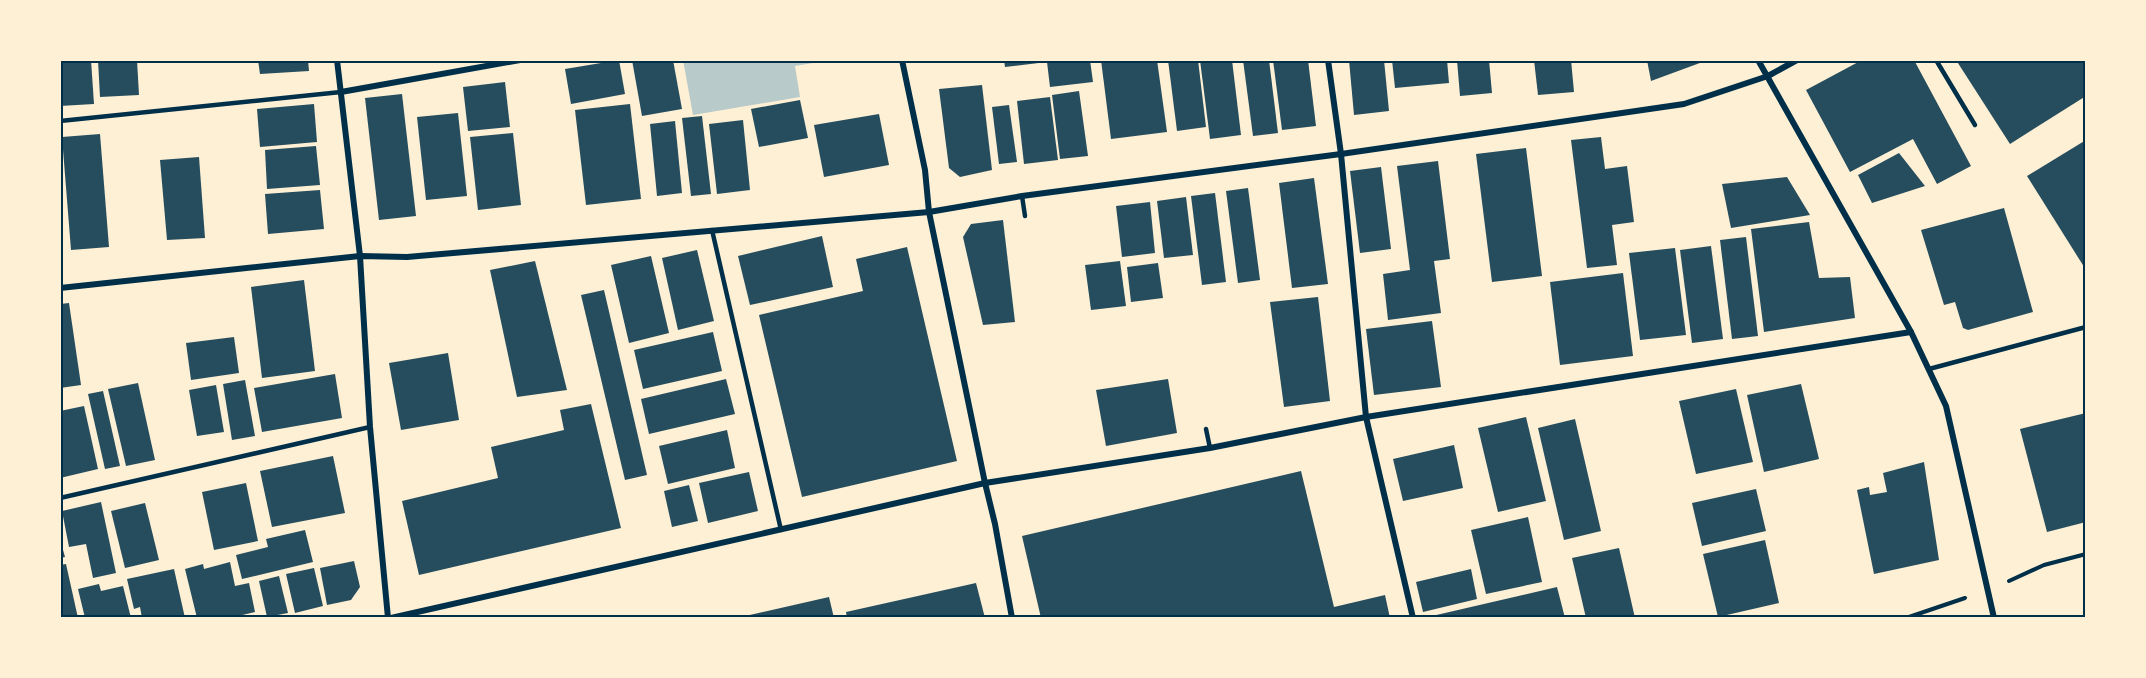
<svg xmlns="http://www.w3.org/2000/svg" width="2146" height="678" viewBox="0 0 2146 678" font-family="'Golos Text',sans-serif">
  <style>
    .green { fill: #b9caca }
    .building { fill: #264d5e }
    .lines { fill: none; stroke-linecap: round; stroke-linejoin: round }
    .path { stroke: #003049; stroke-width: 4 }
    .service { stroke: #003049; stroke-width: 4.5 }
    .minor { stroke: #003049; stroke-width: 6 }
    .neatline { fill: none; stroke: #003049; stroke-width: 2 }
  </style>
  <rect width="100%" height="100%" fill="#fdf0d5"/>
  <!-- green -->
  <polygon class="green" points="683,60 831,60 795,66 800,97 693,115"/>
  <!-- building -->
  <g class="building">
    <polygon points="60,60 91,60 94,104 60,106"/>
    <polygon points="98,60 137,60 139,95 100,97"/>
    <polygon points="258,60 308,60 309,71 260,74"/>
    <polygon points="619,60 625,94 571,104 565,69"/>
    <polygon points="632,60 673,60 682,109 642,116"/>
    <polygon points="1004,60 1090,60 1093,82 1050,87 1047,62 1005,67"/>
    <polygon points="1101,60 1157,60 1167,132 1111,139"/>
    <polygon points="1168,60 1198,60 1206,127 1177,131"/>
    <polygon points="1200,60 1232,60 1241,135 1210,139"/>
    <polygon points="1243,60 1269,60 1278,133 1253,136"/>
    <polygon points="1273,60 1308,60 1316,126 1282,130"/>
    <polygon points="1349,60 1384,60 1389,111 1354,115"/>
    <polygon points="1392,60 1447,60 1449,83 1395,88"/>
    <polygon points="1457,60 1489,60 1492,93 1460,96"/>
    <polygon points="1534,60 1571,60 1574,92 1538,95"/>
    <polygon points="1647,60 1708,60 1651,81"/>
    <polygon points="1862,60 1914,60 1971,166 1937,184 1913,139 1850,172 1806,90"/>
    <polygon points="1956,60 2086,60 2086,96 2010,144"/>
    <polygon points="505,82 510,127 468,131 463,87"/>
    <polygon points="982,85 992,170 960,177 949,168 939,89"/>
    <polygon points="1079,91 1088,156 1060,159 1052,95"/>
    <polygon points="402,94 416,216 379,220 365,98"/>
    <polygon points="1050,97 1058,160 1024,164 1017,101"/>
    <polygon points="800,100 808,138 759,147 751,109"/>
    <polygon points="314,104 317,142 260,147 257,109"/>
    <polygon points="630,104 641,199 586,205 575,110"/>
    <polygon points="1009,105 1017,162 999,164 992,107"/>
    <polygon points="458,113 467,196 426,200 417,117"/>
    <polygon points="879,114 889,165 824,177 814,125"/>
    <polygon points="702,116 711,194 691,196 682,118"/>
    <polygon points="743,120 750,190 717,194 709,124"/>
    <polygon points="675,121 682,193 657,196 650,124"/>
    <polygon points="513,133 521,205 478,210 470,137"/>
    <polygon points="100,134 109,247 71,250 62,137"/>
    <polygon points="1601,137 1605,169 1627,166 1634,222 1612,225 1617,265 1587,268 1571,140"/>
    <polygon points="2086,140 2086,270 2027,176"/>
    <polygon points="316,146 320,185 267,189 265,150"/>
    <polygon points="1526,148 1542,276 1492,282 1476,154"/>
    <polygon points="1899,153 1925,186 1872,203 1858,175"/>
    <polygon points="199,157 205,238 167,240 160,160"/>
    <polygon points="1438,161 1450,259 1434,261 1441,313 1388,320 1383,274 1410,270 1397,166"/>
    <polygon points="1381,167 1391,249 1360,253 1350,171"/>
    <polygon points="1787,177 1810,215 1731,228 1722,184"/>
    <polygon points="1314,178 1328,284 1292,288 1279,183"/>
    <polygon points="1248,188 1260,280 1238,283 1226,191"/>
    <polygon points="320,190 324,229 268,234 265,194"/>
    <polygon points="1215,193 1226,282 1202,285 1191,196"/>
    <polygon points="1186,197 1193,255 1164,258 1157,201"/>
    <polygon points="1150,202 1155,253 1122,257 1116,206"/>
    <polygon points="2004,208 2033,312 1968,330 1963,328 1955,302 1944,305 1921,230"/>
    <polygon points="1003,220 1015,322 983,325 963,237 971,224"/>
    <polygon points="1809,222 1819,278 1850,277 1855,318 1764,332 1751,229"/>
    <polygon points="822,236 833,287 750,305 738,256"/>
    <polygon points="1746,237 1758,336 1732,339 1720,240"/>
    <polygon points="1711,246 1723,339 1692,343 1680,250"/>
    <polygon points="907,247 957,461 802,497 759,315 863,291 856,259"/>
    <polygon points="1675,248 1686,335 1640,340 1629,253"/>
    <polygon points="697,250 714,321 678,330 662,258"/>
    <polygon points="651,256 669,333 629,343 611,265"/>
    <polygon points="535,261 567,390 517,397 490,270"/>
    <polygon points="1120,261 1126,306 1091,310 1085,265"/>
    <polygon points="1158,263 1163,298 1131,302 1127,267"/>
    <polygon points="1623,273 1633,356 1560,365 1550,282"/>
    <polygon points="304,280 315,371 262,378 251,287"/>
    <polygon points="604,290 647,475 625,480 581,295"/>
    <polygon points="1318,297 1330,401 1284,407 1270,302"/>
    <polygon points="69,303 81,385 60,388 60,304"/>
    <polygon points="1432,321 1441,387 1374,395 1366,329"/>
    <polygon points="713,332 722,371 643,389 634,350"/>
    <polygon points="234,337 239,373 191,380 186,343"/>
    <polygon points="448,353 459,420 401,430 389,363"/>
    <polygon points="335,374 342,418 262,432 254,388"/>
    <polygon points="726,379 735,414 649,434 641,399"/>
    <polygon points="1168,379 1177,433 1106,446 1096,390"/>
    <polygon points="245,380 255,436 232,440 223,384"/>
    <polygon points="138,383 155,460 126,466 108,389"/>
    <polygon points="1801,384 1819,459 1764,472 1747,395"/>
    <polygon points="216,385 224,432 197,436 189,390"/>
    <polygon points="1736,389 1753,462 1696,474 1679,401"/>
    <polygon points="103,391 120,466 105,469 88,394"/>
    <polygon points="591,404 621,528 419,575 402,501 498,478 491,447 564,430 560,410"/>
    <polygon points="84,406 98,469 60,478 60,411"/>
    <polygon points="2086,413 2086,522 2047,532 2020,429"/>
    <polygon points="1526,417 1546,501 1498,512 1478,428"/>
    <polygon points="1575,419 1601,531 1564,540 1538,428"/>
    <polygon points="727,430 735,468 668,484 659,446"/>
    <polygon points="1454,445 1463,488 1403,501 1393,459"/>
    <polygon points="333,456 345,513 272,527 260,471"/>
    <polygon points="1924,462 1939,560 1874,574 1857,490 1869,487 1870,495 1887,492 1883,473"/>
    <polygon points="1301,471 1334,607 1385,595 1390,618 1041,618 1022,536"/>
    <polygon points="749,472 758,511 708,523 699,483"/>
    <polygon points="246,483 258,541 214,550 202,492"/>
    <polygon points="689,485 698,521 672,527 664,491"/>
    <polygon points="1756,489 1766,531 1702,546 1692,503"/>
    <polygon points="101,502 116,573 93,578 86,544 69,547 62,511"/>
    <polygon points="145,503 159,560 125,568 111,511"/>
    <polygon points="1528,517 1542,582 1486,594 1471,530"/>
    <polygon points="305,530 313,562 242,579 236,555 268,547 266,539"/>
    <polygon points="60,539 65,557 60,558"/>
    <polygon points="1765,540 1779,603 1718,617 1703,554"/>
    <polygon points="1619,548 1635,618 1586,618 1572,558"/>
    <polygon points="354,561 360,587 351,600 327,605 320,568"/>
    <polygon points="230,562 235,586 249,583 255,612 230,618 197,618 185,569 203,564 204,569"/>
    <polygon points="66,564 78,618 60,618 60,565"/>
    <polygon points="314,568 323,606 295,613 286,574"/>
    <polygon points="174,569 185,618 142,618 140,607 134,609 127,579"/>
    <polygon points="1471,569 1477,599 1423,612 1416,582"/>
    <polygon points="279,576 288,613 267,617 259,581"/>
    <polygon points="976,583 985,618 847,618 846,612"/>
    <polygon points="99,584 101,591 123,586 131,618 85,618 78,589"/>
    <polygon points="1557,587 1565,618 1432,618 1432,616"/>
    <polygon points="829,597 834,618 741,618 741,617"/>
  </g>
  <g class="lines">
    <!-- path -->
    <g class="path">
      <polyline points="2009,581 2044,565 2086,554"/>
      <polyline points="1906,618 1965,598"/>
    </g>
    <!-- service -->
    <g class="service">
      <polyline points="1936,60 1975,125"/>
      <polyline points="60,121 341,92"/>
      <polyline points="1022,196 1025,216"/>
      <polyline points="712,230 781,530"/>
      <polyline points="1929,369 2086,327"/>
      <polyline points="1206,429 1210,448"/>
      <polyline points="60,498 370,427"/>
    </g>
    <!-- minor -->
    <g class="minor">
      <polyline points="337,60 360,256 370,427 388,618"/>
      <polyline points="902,60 925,170 929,212 985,483 995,524 1012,618"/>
      <polyline points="1328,60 1341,154 1366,417 1413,618"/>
      <polyline points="1758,60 1911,332 1946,406 1994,618"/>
      <polyline points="341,92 520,60"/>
      <polyline points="60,288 360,256 407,257 929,212 1022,196 1341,154 1684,104 1768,76 1797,60"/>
      <polyline points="391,618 985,483 1210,448 1366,417 1911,332"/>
    </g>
  </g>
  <!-- border -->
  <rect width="2146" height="678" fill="none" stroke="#fdf0d5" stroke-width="123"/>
  <rect x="62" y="62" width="2022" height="554" class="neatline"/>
</svg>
